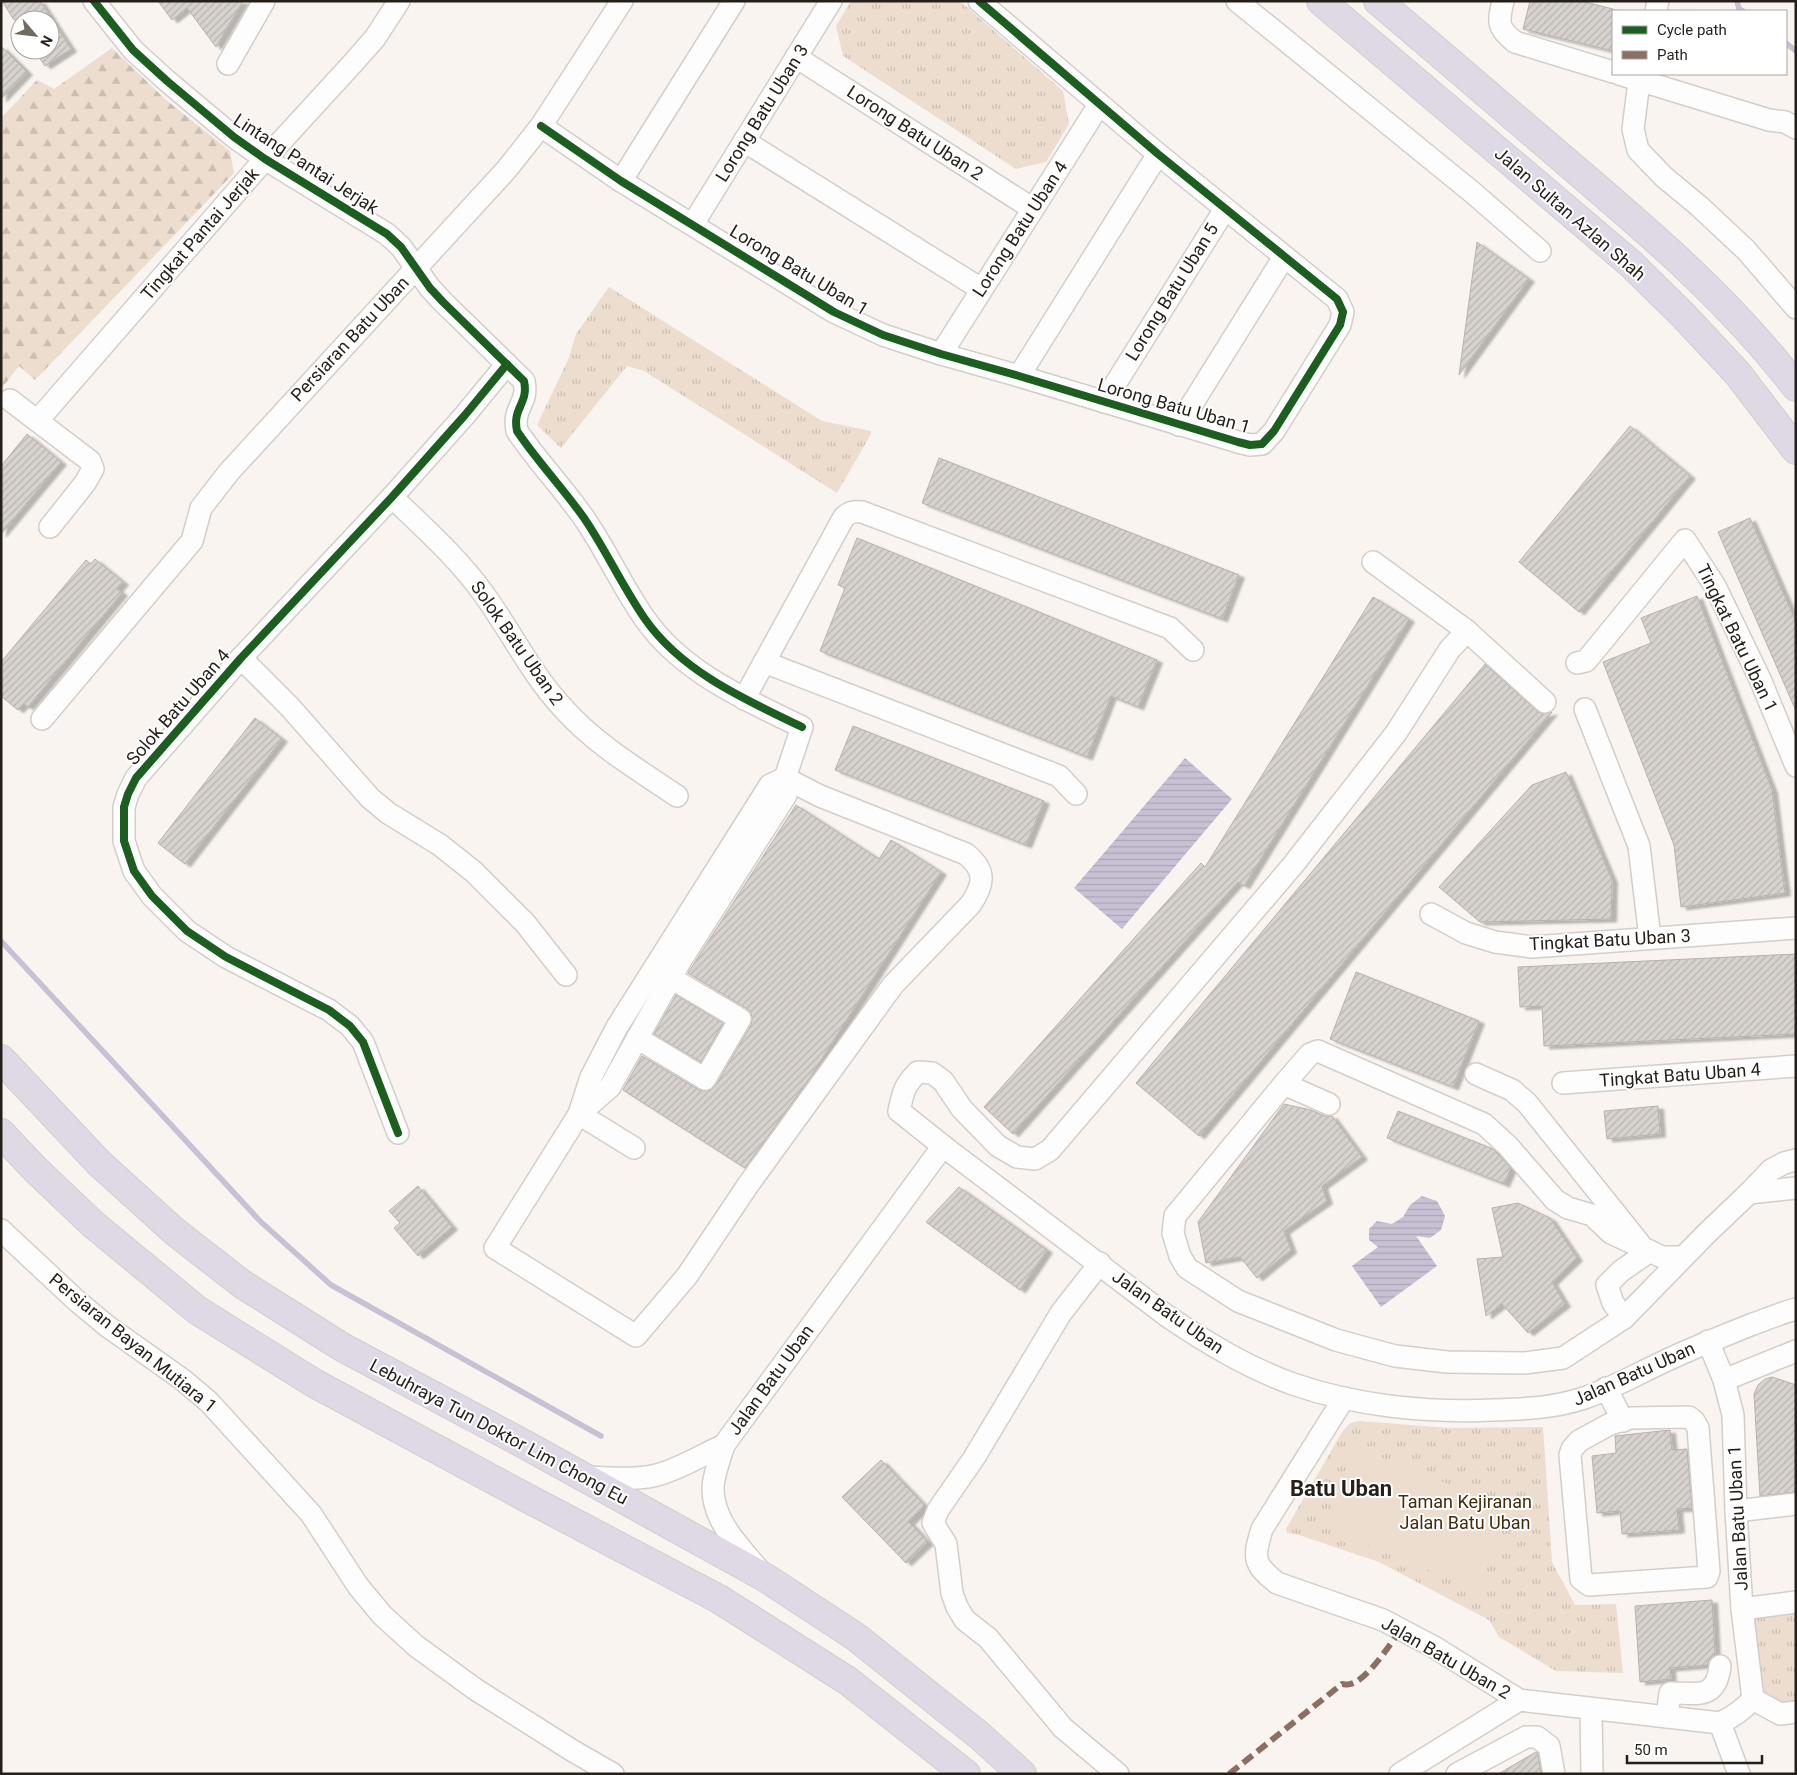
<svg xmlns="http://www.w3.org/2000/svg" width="1797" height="1775" viewBox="0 0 1797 1775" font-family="Roboto,sans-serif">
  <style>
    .grass { fill: url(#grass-tufts) }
    .forest { fill: url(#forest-firs) }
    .pitch { fill: #ecddcf }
    .water { fill: url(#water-rules) }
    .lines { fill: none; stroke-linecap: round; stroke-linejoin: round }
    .stream { stroke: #c8c0d3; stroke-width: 5.5 }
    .building { fill: url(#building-hatch); stroke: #b7b2ad; filter: url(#shadow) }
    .minor-casing { stroke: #d3cec9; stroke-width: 24 }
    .highway-casing { stroke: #d1cecb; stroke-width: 30 }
    .minor { stroke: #fefdfd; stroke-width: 21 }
    .highway { stroke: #ded9e4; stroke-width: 28 }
    .quiet { stroke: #8d6e63; stroke-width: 6; stroke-dasharray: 12 6; stroke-linecap: butt }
    .cycleway-casing { stroke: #fff; stroke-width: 11 }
    .cycleway { stroke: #1b5e20; stroke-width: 8 }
    .labels { text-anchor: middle; stroke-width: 4; stroke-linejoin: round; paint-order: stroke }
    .street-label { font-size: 18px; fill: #241f19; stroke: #fff }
    .park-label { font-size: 18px; fill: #432b0b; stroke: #fff }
    .district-label { font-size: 22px; font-weight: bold; fill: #241f19; stroke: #fff }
  </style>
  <defs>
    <pattern id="grass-tufts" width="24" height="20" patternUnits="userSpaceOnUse" patternTransform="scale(1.25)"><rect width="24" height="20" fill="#ecddcf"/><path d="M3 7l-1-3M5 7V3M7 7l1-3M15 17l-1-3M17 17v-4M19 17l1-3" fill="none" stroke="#cabdb1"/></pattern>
    <pattern id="forest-firs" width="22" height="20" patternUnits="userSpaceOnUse" patternTransform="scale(1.25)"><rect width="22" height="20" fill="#ecddcf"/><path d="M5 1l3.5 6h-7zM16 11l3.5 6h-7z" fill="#cabdb1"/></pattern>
    <pattern id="water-rules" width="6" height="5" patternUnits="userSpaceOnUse" patternTransform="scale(1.25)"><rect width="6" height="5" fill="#c8c0d3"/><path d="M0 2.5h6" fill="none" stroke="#aca5b5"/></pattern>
    <pattern id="building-hatch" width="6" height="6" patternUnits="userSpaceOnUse" patternTransform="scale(1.25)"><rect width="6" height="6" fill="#d7d2cd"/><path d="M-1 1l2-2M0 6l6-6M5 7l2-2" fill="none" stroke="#b8b4af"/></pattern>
    <filter id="shadow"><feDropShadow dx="5.5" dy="3" stdDeviation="1" flood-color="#0004"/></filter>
  </defs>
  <rect width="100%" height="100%" fill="#f9f4ef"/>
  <!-- grass -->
  <g class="grass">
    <polygon points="851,1 960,1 1063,91 1069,124 1046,162 1016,169 843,56 836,26"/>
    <polygon points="609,287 822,421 871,431 871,434 837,493 644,371 627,366 561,448 537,425 568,360 576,334"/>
    <polygon points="1359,1421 1449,1428 1543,1427 1552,1562 1575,1605 1616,1604 1623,1673 1556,1671 1499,1637 1489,1620 1379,1562 1296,1534 1287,1533 1286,1529 1342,1432 1350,1423"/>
    <polygon points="1796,1610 1796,1705 1775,1707 1765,1697 1752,1619"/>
  </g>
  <!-- forest -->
  <polygon class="forest" points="112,48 165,99 230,151 234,173 35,380 19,366 1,389 1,118 37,80 54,89"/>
  <!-- pitch -->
  <polygon class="pitch" points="1355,1447 1511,1509 1478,1590 1323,1527"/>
  <!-- water -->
  <g class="water">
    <polygon points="1185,758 1232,799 1122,929 1074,888"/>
    <polygon points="1422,1196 1437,1201 1445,1216 1441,1230 1430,1238 1416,1236 1437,1266 1381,1307 1352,1266 1378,1247 1369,1240 1369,1229 1377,1221 1392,1224 1403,1217 1410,1205"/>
  </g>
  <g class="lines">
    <!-- stream -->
    <g class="stream">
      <polyline points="1737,1 1739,9 1743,11"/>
      <polyline points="1786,43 1796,51"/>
      <polyline points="1,941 261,1222 331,1285 601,1436"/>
    </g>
  </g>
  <!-- building -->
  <g class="building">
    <polygon points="2,1 40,1 71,49 45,66 34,50 50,50 50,20 14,20"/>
    <polygon points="158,1 243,1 216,47 187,8 172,20"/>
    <polygon points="1530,1 1581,1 1613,9 1613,51 1523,29"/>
    <polygon points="1,46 27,72 1,99"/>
    <polygon points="1477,242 1529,279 1459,375"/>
    <polygon points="1630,426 1690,476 1579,612 1519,562"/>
    <polygon points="27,434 61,462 1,534 1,466"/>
    <polygon points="939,458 1239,575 1222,619 922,503"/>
    <polygon points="1750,518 1796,622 1796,711 1718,532"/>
    <polygon points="857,538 1157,660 1138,707 1111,696 1087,757 820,651 845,588 838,585"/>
    <polygon points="95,559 123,582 117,589 122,593 28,707 24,704 18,710 1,696 1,662 86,560 91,564"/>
    <polygon points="1697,596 1772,790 1785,893 1681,907 1674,845 1603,662 1651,643 1641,618"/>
    <polygon points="1373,597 1409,619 1244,886 1238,882 1013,1134 984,1107 1201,863 1205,867"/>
    <polygon points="1485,664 1537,711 1543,714 1552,712 1199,1136 1136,1083"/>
    <polygon points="255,718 282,739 185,864 158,843"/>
    <polygon points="853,726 1044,801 1026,845 835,770"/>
    <polygon points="1566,772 1612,880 1611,919 1480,922 1439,887 1532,785"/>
    <polygon points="796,805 879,859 891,840 941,872 809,1079 745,1168 623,1090 642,1056 699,1090 704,1091 711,1090 716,1085 751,1025 752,1019 751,1012 746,1008 688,973"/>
    <polygon points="1796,954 1796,1034 1544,1046 1542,1006 1520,1007 1518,967"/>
    <polygon points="1356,972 1479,1021 1453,1087 1330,1039"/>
    <polygon points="676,995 723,1023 701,1062 654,1034"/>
    <polygon points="1284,1104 1311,1110 1324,1116 1332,1116 1362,1157 1322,1186 1327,1201 1284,1231 1291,1250 1257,1278 1240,1257 1206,1263 1198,1222"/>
    <polygon points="1658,1106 1660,1134 1607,1139 1604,1111"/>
    <polygon points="1398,1111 1493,1149 1511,1168 1504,1184 1387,1138"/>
    <polygon points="418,1186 452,1227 418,1256 394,1228 400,1223 389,1211"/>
    <polygon points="959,1187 1047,1250 1020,1290 926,1222"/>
    <polygon points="1518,1203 1550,1218 1577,1258 1552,1282 1565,1304 1528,1333 1502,1304 1486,1316 1477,1259 1503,1257 1492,1208"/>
    <polygon points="1772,1377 1796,1385 1796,1492 1760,1496 1754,1394 1758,1385 1765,1379"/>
    <polygon points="1670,1430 1672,1450 1687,1449 1692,1508 1677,1509 1679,1530 1622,1534 1620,1511 1597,1513 1592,1456 1616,1453 1615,1436"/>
    <polygon points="881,1460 925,1506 909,1522 928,1542 906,1563 842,1497"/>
    <polygon points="1712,1600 1715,1654 1710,1658 1707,1665 1670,1668 1671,1679 1640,1682 1635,1606"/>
    <polygon points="1536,1752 1538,1753 1541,1774 1498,1774"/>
  </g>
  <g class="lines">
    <!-- minor casing -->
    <g class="minor-casing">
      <g id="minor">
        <path d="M94 1 133 50 167 81 234 137 265 159 387 234 401 247 430 288 443 302 524 381C529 404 512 407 517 431 537 461 563 488 584 518 606 550 622 586 645 619 682 672 746 700 802 727L785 778 786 795 681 960 610 1087 580 1113"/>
        <polyline points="1237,1 1472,192 1540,251"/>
        <path d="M1503 1C1498 22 1497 28 1515 42L1613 72"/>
        <polyline points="1656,11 1658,1"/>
        <polyline points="796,57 1033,209"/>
        <polyline points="228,64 264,1"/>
        <polyline points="1619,74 1769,120 1785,122 1796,128"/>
        <polyline points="1640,74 1633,129 1638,150 1664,177 1699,206 1746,250 1796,308"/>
        <polyline points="541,126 621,181 834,312 883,335 941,354 1019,376 1238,442 1250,445 1262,444 1274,431 1340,325 1343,312 1337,299 1158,154 979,1"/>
        <polyline points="744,141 981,289"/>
        <polyline points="621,181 734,1"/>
        <polyline points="693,224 831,1"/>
        <polyline points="941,354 1099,105"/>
        <polyline points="1019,376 1158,154"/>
        <polyline points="10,400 90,461 93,469 85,483 50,527"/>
        <polyline points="1104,402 1225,209"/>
        <polyline points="38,420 265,159 353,63 375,38 399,1"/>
        <polyline points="1179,425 1284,257"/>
        <path d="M392 497C424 528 457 557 483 593 511 631 531 674 563 708 595 744 637 769 677 796"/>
        <path d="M1373 562 1467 631 1450 649 1396 733 1293 865 1050 1150 1035 1159 1017 1157 998 1146 962 1109 943 1081 932 1073 918 1072C904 1085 903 1093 899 1111L943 1146 1167 1316C1207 1343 1248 1368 1293 1384 1356 1406 1428 1413 1494 1410 1525 1409 1554 1408 1584 1398 1611 1389 1637 1374 1663 1362 1692 1348 1723 1336 1753 1324 1767 1319 1781 1313 1796 1309"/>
        <polyline points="1467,631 1545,702"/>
        <polyline points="241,658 289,706 370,798 388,813 440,845 474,872 525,923 566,975"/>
        <polyline points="764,662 1059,776 1076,794"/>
        <polyline points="1577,663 1586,661 1685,540 1715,586 1760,679 1796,766"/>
        <path d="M744 699 844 517C850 512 854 511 862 512L1170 628 1193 650"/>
        <polyline points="1585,709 1639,846 1650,938"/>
        <polyline points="42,719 192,541 201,508 229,472 507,169 541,126 622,1"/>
        <path d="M785 778 820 796 966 854C987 871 984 885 970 905L893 985 748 1185 687 1276 636 1336 495 1248 579 1114 591 1077 617 1027 770 785Z"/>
        <polyline points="1431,914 1466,933 1495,942 1532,947 1796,928"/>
        <polyline points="637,1038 705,1079 740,1019 671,978"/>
        <polyline points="1476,1074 1512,1090 1527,1103 1640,1244"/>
        <polyline points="1563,1083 1796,1066"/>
        <polyline points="1284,1084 1329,1104"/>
        <polyline points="579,1114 634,1148"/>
        <polyline points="398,1133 363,1042 350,1026 329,1010 226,957 187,931 152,896 134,871 124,841 124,807 128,794 136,778 241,658 392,497 465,415 507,364"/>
        <polyline points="1749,1193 1796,1188"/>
        <polyline points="1,1230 77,1301 107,1326 183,1380 209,1402 311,1514 358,1586 382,1615 416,1646 475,1689 573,1751 613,1774"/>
        <polyline points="1683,1257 1662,1257 1611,1233 1592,1215 1568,1208 1555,1200 1508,1146 1484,1124 1318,1051 1310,1054 1284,1084 1175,1216 1173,1233 1180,1256 1187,1268 1238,1301 1336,1340 1395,1356 1447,1362 1524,1363 1563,1358 1624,1318 1706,1234 1749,1193 1771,1170 1784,1163 1796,1160"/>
        <polyline points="1100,1263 1061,1313 974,1458 938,1510 933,1523 946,1544 952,1593 957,1607 965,1620 988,1638 1063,1728 1118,1774"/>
        <polyline points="1624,1318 1613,1303 1607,1285 1621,1271 1650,1251"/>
        <polyline points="1708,1341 1724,1380 1733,1415 1736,1511 1742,1609 1753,1699"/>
        <polyline points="1724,1380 1796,1351"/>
        <polyline points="1606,1388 1623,1421"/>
        <path d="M1344 1398 1262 1529C1253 1558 1253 1564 1277 1583L1383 1620 1434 1647 1519 1700 1720 1723C1733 1717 1743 1710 1753 1699"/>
        <polygon points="1689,1417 1694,1421 1698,1428 1709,1571 1707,1577 1589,1585 1581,1579 1570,1455 1572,1449 1579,1441 1610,1424 1631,1418"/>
        <path d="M583 1477C607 1477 633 1481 657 1475 680 1469 702 1455 724 1445"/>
        <polyline points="1736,1511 1796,1504"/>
        <path d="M759 1570C739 1546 712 1520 713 1487 714 1473 720 1458 724 1445L943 1146"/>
        <polyline points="1742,1609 1796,1602"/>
        <polyline points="1753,1699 1780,1714 1796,1712"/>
        <polyline points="1591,1709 1592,1774"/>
        <path d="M1667 1717 1670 1693C1698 1693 1716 1700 1720 1666"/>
        <polyline points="1720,1723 1739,1774"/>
        <polyline points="1400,1774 1519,1700"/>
        <polyline points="1457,1774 1526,1737 1537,1737 1549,1746 1554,1774"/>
      </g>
    </g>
    <!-- highway casing -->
    <g class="highway-casing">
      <g id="highway">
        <polyline points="1321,1 1631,264 1682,314 1738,374 1796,450"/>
        <path d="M1378 1C1442 55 1506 110 1569 164 1650 233 1731 302 1796 387"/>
        <polyline points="1,1059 99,1163 174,1231 242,1284 342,1347 524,1444 766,1578 856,1637 980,1736 1022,1774"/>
        <polyline points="1,1133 34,1168 94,1225 197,1310 314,1383 529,1499 719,1599 848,1681 966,1774"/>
      </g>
    </g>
    <!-- minor -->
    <use href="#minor" class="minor"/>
    <!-- highway -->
    <use href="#highway" class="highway"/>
    <!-- quiet -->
    <path class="quiet" d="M1229 1774 1342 1684C1344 1684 1347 1685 1350 1684 1367 1681 1391 1643 1401 1629"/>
    <!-- cycleway casing -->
    <g class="cycleway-casing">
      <g id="cycleway">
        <path d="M94 1 133 50 167 81 234 137 265 159 387 234 401 247 430 288 443 302 524 381C529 404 512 407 517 431 537 461 563 488 584 518 606 550 622 586 645 619 682 672 746 700 802 727"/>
        <polyline points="541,126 621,181 834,312 883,335 941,354 1019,376 1238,442 1250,445 1262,444 1274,431 1340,325 1343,312 1337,299 1158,154 979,1"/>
        <polyline points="398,1133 363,1042 350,1026 329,1010 226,957 187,931 152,896 134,871 124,841 124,807 128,794 136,778 241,658 392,497 465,415 507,364"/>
      </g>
    </g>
    <!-- cycleway -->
    <use href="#cycleway" class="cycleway"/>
  </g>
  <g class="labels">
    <!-- street labels -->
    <g class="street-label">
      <text transform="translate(762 113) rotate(-58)" y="6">Lorong Batu Uban 3</text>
      <text transform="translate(915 133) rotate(33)" y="6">Lorong Batu Uban 2</text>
      <text transform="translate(306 164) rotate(33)" y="6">Lintang Pantai Jerjak</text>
      <text transform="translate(1570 214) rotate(41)" y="6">Jalan Sultan Azlan Shah</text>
      <text transform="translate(1020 229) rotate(-57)" y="6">Lorong Batu Uban 4</text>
      <text transform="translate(200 234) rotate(-49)" y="6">Tingkat Pantai Jerjak</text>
      <text transform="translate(799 270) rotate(31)" y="6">Lorong Batu Uban 1</text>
      <text transform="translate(1172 292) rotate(-58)" y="6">Lorong Batu Uban 5</text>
      <text transform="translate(350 339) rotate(-47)" y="6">Persiaran Batu Uban</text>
      <text transform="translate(1174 406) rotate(16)" y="6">Lorong Batu Uban 1</text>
      <text transform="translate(1737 638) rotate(64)" y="6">Tingkat Batu Uban 1</text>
      <text transform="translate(517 643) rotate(55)" y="6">Solok Batu Uban 2</text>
      <text transform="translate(178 707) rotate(-49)" y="6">Solok Batu Uban 4</text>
      <text transform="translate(1610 940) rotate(-3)" y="6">Tingkat Batu Uban 3</text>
      <text transform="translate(1680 1075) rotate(-4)" y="6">Tingkat Batu Uban 4</text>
      <text transform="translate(1168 1312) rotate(35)" y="6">Jalan Batu Uban</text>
      <text transform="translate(133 1343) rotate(39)" y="6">Persiaran Bayan Mutiara 1</text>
      <text transform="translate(1634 1374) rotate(-24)" y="6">Jalan Batu Uban</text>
      <text transform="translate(771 1380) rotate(-54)" y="6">Jalan Batu Uban</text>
      <text transform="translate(499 1432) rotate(28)" y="6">Lebuhraya Tun Doktor Lim Chong Eu</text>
      <text transform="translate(1738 1518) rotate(-93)" y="6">Jalan Batu Uban 1</text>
      <text transform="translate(1446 1658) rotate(30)" y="6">Jalan Batu Uban 2</text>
    </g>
    <!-- park labels -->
    <g class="park-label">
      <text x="1465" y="1508">Taman Kejiranan<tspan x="1465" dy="21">Jalan Batu Uban</tspan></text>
    </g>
    <!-- district labels -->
    <g class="district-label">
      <text x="1341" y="1496">Batu Uban</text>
    </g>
  </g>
  <!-- border -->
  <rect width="1797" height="1775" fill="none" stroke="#241f19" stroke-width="5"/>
  <!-- legend -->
  <rect x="1612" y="10" width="175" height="65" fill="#ffffff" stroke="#a7a5a3"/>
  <rect x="1622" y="26" width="25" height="8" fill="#1b5e20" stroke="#a7a5a3"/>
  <text x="1657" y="35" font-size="15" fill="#241f19">Cycle path</text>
  <rect x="1622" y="51" width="25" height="8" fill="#8d6e63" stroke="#a7a5a3"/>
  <text x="1657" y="60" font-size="15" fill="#241f19">Path</text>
  <!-- north arrow -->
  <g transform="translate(35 35) rotate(118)"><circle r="24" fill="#ffffff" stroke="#a7a5a3"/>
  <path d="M0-4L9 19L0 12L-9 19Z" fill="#6f6a64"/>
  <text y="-8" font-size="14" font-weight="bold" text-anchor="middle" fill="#241f19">N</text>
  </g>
  <!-- scale -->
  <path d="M1627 1755v8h135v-8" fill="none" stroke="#241f19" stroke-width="2.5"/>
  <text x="1634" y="1755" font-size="15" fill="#241f19" stroke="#ffffff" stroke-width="4" paint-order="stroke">50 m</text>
</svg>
